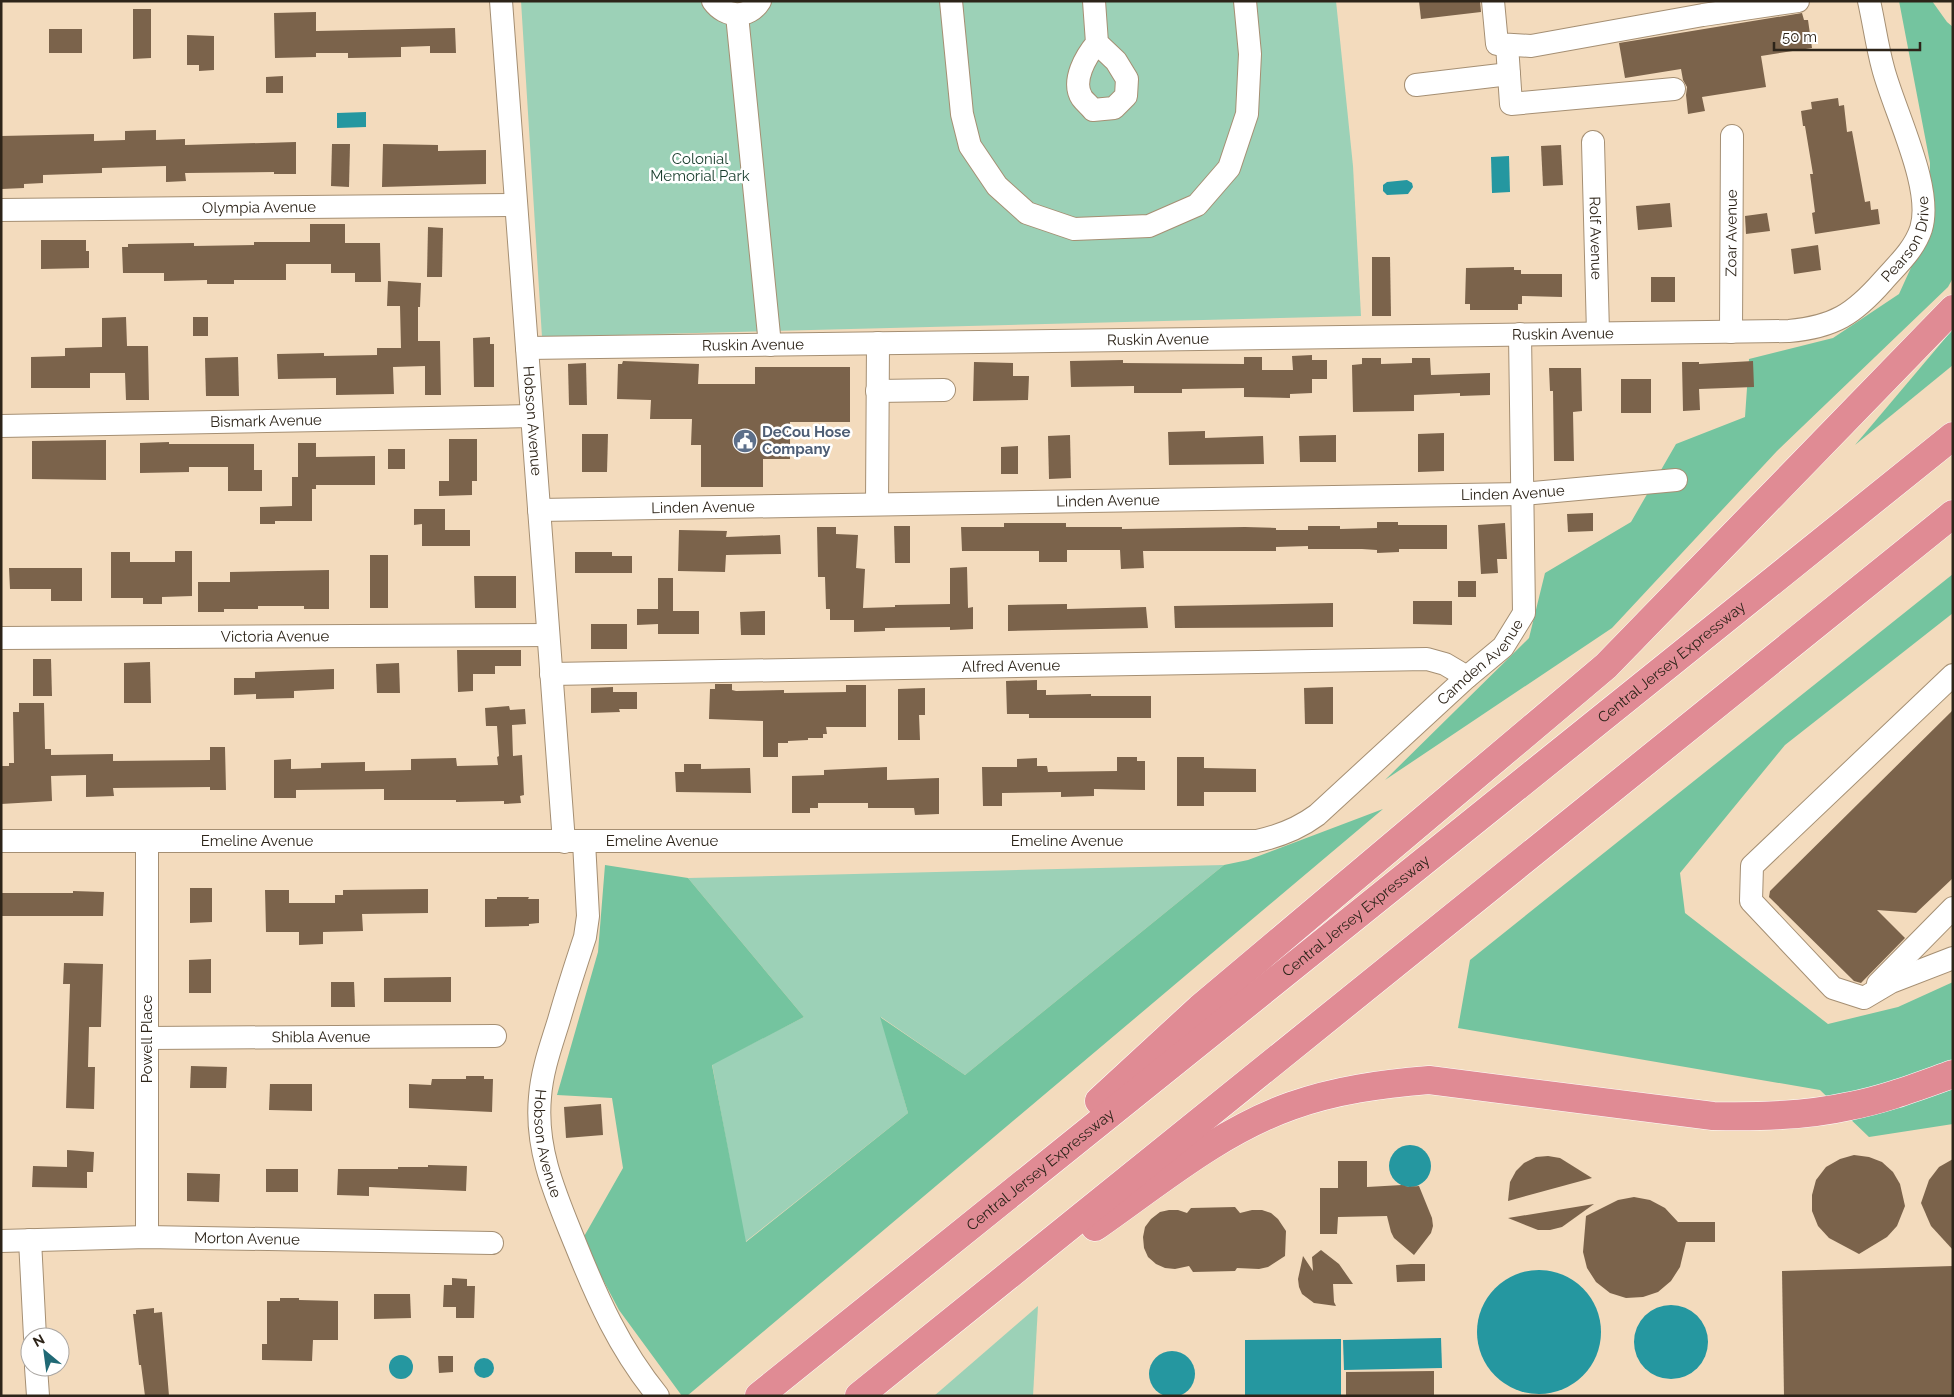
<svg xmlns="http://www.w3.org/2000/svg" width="1954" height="1397" viewBox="0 0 1954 1397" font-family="Raleway,sans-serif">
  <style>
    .green { fill: #9cd1b7 }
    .forest { fill: #74c49f }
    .water { fill: #2597a0 }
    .building { fill: #7b634b }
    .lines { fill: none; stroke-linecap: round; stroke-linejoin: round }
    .minor-casing { stroke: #a58f73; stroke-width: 24 }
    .highway-casing { stroke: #fff; stroke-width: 29 }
    .minor { stroke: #fff; stroke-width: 22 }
    .highway { stroke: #e08b94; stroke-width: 28 }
    .labels { text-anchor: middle; stroke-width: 5; stroke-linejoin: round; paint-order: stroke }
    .park-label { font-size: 15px; fill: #1a3e2e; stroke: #fff }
    .street-label { font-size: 15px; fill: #2d2419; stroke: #fff }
    .service-label { font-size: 15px; font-weight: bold; fill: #4e5e75; stroke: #fff; text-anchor: start }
  </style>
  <rect width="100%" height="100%" fill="#f3dbbd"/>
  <!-- green -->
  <g class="green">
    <polygon points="521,1 1336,1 1353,166 1361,316 542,337"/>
    <polygon points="1224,865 965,1075 881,1017 908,1113 745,1242 712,1064 804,1017 688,878"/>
    <polygon points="1038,1306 1033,1396 934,1396"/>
  </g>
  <!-- forest -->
  <g class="forest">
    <polygon points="1899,1 1932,1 1947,22 1953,27 1953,278 1948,287 1777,451 1612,628 1385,780 1529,638 1545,573 1631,522 1676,444 1745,417 1749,359 1833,338 1899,294 1929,228 1930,163"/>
    <polygon points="1953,329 1953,365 1855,445"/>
    <polygon points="1953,574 1953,613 1785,745 1680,873 1685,913 1828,1024 1898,1007 1953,982 1953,1124 1869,1137 1820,1090 1458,1028 1470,960"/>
    <polygon points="1383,809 687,1396 682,1396 619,1310 582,1240 623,1168 612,1098 557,1095 598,952 605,865 688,878 804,1017 712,1065 746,1242 908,1113 880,1017 965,1075 1224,865 1248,860"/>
  </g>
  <!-- water -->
  <g class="water">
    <polygon points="366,112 366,127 337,128 337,113"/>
    <polygon points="1509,156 1510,192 1492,193 1491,157"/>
    <polygon points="1407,180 1412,183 1413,187 1408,194 1387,195 1383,191 1383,185 1387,182"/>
    <circle cx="1410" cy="1166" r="21"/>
    <circle cx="1539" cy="1332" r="62"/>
    <circle cx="1671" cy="1342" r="37"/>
    <polygon points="1441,1338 1442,1368 1344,1370 1343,1340"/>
    <polygon points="1341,1339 1341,1396 1245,1396 1245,1340"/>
    <circle cx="1172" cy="1374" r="23"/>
    <circle cx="401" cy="1367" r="12"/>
    <circle cx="484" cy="1368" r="10"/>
  </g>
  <!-- building -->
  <g class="building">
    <polygon points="1419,1 1480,1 1481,12 1421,19"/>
    <polygon points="133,9 151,9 151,58 133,59"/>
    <polygon points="316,12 316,31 455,28 456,53 430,53 430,46 401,47 401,57 348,58 348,53 316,53 316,57 275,58 274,13"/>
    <polygon points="1802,13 1804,20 1808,20 1812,48 1761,56 1766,87 1702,97 1705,111 1688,114 1686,95 1687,87 1683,80 1681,69 1625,78 1619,43"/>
    <rect x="49" y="29" width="33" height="24"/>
    <polygon points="187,35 214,36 214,70 199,71 199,65 187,65"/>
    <polygon points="283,76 283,93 266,93 266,77"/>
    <polygon points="1838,98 1839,106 1844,105 1847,132 1852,131 1865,202 1870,201 1871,210 1878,209 1880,224 1815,234 1812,213 1815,212 1810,174 1813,174 1805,126 1803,126 1801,111 1812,109 1811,102"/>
    <polygon points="156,130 156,140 185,139 185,145 296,142 296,174 274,174 274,172 185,173 186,181 166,182 166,166 102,168 102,173 43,175 43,183 24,184 24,188 2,189 1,136 94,134 94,141 125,140 125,131"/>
    <polygon points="332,144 350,144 349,187 331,186"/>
    <polygon points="383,144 438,145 438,151 486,150 486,184 382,187"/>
    <polygon points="1561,145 1563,185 1543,186 1541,146"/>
    <polygon points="1670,203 1672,227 1638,230 1636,206"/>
    <polygon points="1767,213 1770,231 1746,234 1745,216"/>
    <polygon points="310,224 345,224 345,243 380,243 381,282 355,282 355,273 331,273 331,264 286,264 286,280 234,280 234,284 207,284 207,280 164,281 164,273 123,273 122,247 128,247 128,244 194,243 194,246 254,245 254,242 310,242"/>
    <polygon points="428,227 443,228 442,277 427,277"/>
    <polygon points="41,240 86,240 86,251 89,251 89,268 41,269"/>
    <polygon points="1818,245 1821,270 1794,274 1791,249"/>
    <polygon points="1372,257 1390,257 1391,316 1372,316"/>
    <polygon points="1514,267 1514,270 1521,270 1521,274 1562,274 1562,297 1522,296 1522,304 1518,304 1518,310 1470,310 1470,304 1465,304 1466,268"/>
    <rect x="1651" y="277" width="24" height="25"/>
    <polygon points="388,281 421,283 420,307 418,307 418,341 440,341 441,395 425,395 425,366 393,367 394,394 336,395 336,378 278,379 277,354 324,353 324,356 377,355 377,348 401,348 400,306 387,306"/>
    <polygon points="126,317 127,346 148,346 149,400 126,400 125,373 90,373 90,388 31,388 31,357 65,356 65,348 102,347 102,318"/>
    <rect x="193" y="317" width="15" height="19"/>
    <polygon points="490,337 490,344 494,344 494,387 474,387 473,338"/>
    <polygon points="1312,355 1312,360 1327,360 1327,379 1312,379 1312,393 1290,394 1290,398 1244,397 1244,388 1182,389 1182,393 1134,393 1134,386 1071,387 1070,361 1123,360 1123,363 1244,364 1244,357 1262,357 1262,370 1293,370 1292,356"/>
    <polygon points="238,357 239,396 206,396 205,358"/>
    <polygon points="1362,358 1381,358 1381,364 1412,363 1412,358 1430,358 1431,375 1490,373 1490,395 1460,396 1460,393 1414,395 1414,411 1353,412 1352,365 1362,364"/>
    <polygon points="623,361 699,364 698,384 755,384 755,367 850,367 850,422 790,422 790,459 763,459 763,487 701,487 701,445 691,445 692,419 650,419 651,400 617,399 618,364 622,364"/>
    <polygon points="1753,361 1754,387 1699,389 1700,410 1683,411 1682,362 1699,362 1699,364"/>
    <polygon points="974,362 1013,363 1013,376 1029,376 1028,400 973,401"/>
    <polygon points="586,363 587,405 569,405 568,364"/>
    <polygon points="1549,368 1581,368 1582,411 1573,412 1574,461 1554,461 1553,391 1550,391"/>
    <rect x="1621" y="379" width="30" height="34"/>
    <polygon points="1205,431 1205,438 1263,436 1264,464 1169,465 1168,432"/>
    <polygon points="1444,433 1444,471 1418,472 1418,434"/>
    <polygon points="582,434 608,434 607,472 582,472"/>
    <polygon points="1070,435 1071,478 1049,479 1048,436"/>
    <polygon points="1336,435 1336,462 1300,462 1299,436"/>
    <polygon points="449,439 477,439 477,481 472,481 472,495 439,496 439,481 449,481"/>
    <polygon points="106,440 106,480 32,479 32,441"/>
    <polygon points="169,442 169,444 254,444 254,470 262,470 262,491 228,491 228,467 189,467 189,472 140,473 140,443"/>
    <polygon points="298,443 316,443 316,457 375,456 375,485 316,485 316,489 312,489 312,521 275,521 275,524 260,524 260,507 292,506 292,477 298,477"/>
    <polygon points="1018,446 1018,474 1001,474 1001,447"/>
    <rect x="388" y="449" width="17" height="20"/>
    <polygon points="414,509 445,509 445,530 470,530 470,546 422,546 422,524 414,525"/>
    <polygon points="1593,513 1593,531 1568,532 1567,514"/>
    <polygon points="1377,522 1398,522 1398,525 1447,525 1447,549 1399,549 1399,552 1377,553 1377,550 1362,549 1308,549 1308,546 1276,547 1276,551 1143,551 1144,568 1121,569 1120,550 1067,550 1067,562 1039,562 1039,551 962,551 961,527 1004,527 1004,523 1066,523 1066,527 1122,527 1122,529 1245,527 1276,528 1276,530 1308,530 1308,526 1340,526 1340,529 1377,528"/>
    <polygon points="1505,523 1507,559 1497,559 1498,573 1481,574 1478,525"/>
    <polygon points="894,526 910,526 910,563 895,563"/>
    <polygon points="817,527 836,527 836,534 858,535 856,568 865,569 863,608 895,607 895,605 950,604 950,568 967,567 968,608 973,607 973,629 950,630 950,627 885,628 885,631 854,632 854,620 830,620 830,609 826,609 825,577 818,577"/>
    <polygon points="679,530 727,531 726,537 780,535 781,554 726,555 725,572 678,571"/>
    <polygon points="175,551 192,551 192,596 162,597 162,604 143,604 143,598 111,598 111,552 130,552 130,562 175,562"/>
    <polygon points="575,552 612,552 612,556 632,556 632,573 575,573"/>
    <rect x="370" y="555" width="18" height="53"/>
    <polygon points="9,568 82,568 82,601 51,601 51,589 10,589"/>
    <polygon points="329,570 329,609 304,609 304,606 258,606 258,609 224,609 224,612 198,612 198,582 230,582 230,572"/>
    <polygon points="474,576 516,576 516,608 475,608"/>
    <polygon points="658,578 673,578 673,611 699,611 699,634 658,634 658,624 637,625 637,609 658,609"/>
    <rect x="1458" y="581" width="18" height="16"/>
    <polygon points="1413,601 1452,601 1452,625 1413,624"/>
    <polygon points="1333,603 1333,627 1175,628 1174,606"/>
    <polygon points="1067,604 1067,609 1146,607 1148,628 1008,631 1008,605"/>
    <polygon points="765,611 765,635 741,635 740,612"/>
    <rect x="591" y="624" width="36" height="25"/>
    <polygon points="457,650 521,650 521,666 495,666 495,674 473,674 473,691 458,692"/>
    <polygon points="33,659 51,659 52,696 33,696"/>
    <polygon points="150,662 151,703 124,703 124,663"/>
    <polygon points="399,663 400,693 377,693 376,664"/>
    <polygon points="334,669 334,689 294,691 294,698 256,699 256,694 234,695 234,678 255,678 255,672"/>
    <polygon points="1037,680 1037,690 1046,690 1046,695 1091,694 1091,696 1151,696 1151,718 1029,718 1029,714 1007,714 1006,681"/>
    <polygon points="715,684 732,684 732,690 736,691 784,690 784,693 846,692 846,685 866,685 866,727 826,727 827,734 823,734 823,738 808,738 808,740 788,741 788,743 778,743 778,757 763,757 763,721 709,719 710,689 715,689"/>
    <polygon points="613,687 613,692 637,692 637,709 619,709 620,712 591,713 591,688"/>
    <polygon points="1333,687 1333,724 1305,724 1304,688"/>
    <polygon points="925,688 925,715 919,715 920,740 898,740 898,689"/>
    <polygon points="19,703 44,703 45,749 51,749 51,755 113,754 113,761 210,760 210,747 225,747 226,790 210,790 210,787 113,788 114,796 86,797 86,775 51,776 52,801 1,804 1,766 9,766 9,763 14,763 13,712 19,712"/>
    <polygon points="509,706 510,710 525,709 526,724 512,725 513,756 522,755 524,795 520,796 521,803 504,804 504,801 456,802 456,800 384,800 384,789 296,790 296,798 274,798 274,760 291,759 291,769 321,768 321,763 365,762 365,771 411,770 411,759 456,758 457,766 498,765 497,757 499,756 497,726 486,726 485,708"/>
    <polygon points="1953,710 1953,878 1916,913 1877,910 1905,938 1861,983 1854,981 1769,897 1770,891"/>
    <polygon points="1117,757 1137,757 1137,761 1145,761 1145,790 1094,789 1094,796 1061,797 1061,792 1002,793 1002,806 983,806 982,767 1017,767 1017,759 1037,758 1037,766 1047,766 1048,772 1117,771"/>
    <polygon points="1177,757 1204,757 1204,768 1256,769 1256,792 1204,792 1204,806 1177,806"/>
    <polygon points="684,764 701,764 701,769 750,768 751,793 676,792 675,772 684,772"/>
    <polygon points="887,767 887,780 939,778 939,814 915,815 914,808 868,808 868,803 818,803 818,808 810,808 810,813 792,813 792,776 824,775 824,770"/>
    <polygon points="190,888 212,888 212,922 190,923"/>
    <polygon points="428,889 428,913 362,914 363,931 323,932 323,944 299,945 299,932 266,932 265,890 289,890 289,903 335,903 335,895 343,895 343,890"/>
    <polygon points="73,891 104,892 103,916 1,916 1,893 73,893"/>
    <polygon points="497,897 529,897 528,899 539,899 539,923 529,924 529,926 485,927 485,899 497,899"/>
    <polygon points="211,959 211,993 189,993 189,960"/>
    <polygon points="64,963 103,964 101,1027 89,1027 88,1067 95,1067 94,1109 66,1108 70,984 63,984"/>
    <polygon points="451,977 451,1002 384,1002 384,978"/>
    <polygon points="331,982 354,982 355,1007 331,1007"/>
    <polygon points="191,1066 227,1067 226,1088 190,1088"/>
    <polygon points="466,1076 484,1076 484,1079 493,1079 492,1112 409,1108 409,1084 431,1085 432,1079 466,1079"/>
    <polygon points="270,1084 312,1084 312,1111 269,1110"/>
    <polygon points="601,1104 603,1135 566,1138 564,1107"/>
    <polygon points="67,1150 94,1152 93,1172 87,1172 87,1188 32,1187 33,1166 67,1167"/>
    <polygon points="1854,1155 1869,1157 1882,1162 1893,1172 1900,1184 1905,1206 1897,1226 1887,1237 1859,1254 1829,1238 1818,1226 1812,1211 1812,1195 1816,1180 1826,1167 1840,1159"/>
    <polygon points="1548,1156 1560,1158 1592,1178 1508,1201 1510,1182 1516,1171 1524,1163 1536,1157"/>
    <polygon points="1953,1159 1953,1250 1931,1226 1921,1203 1929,1180 1939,1167"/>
    <polygon points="1338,1161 1367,1161 1367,1187 1402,1185 1408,1187 1419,1186 1432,1218 1433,1226 1431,1233 1414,1255 1394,1238 1391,1232 1387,1216 1338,1217 1337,1234 1320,1234 1320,1188 1338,1188"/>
    <polygon points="428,1165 467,1166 466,1191 369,1187 369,1196 337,1195 338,1169 398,1169 398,1167 428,1167"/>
    <rect x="266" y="1169" width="32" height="23"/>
    <polygon points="187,1173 220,1174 219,1202 187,1201"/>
    <polygon points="1634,1197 1650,1200 1665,1208 1678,1222 1715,1222 1715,1242 1686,1242 1680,1267 1671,1281 1658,1292 1643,1297 1626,1298 1610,1293 1596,1282 1587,1268 1583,1252 1586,1216 1618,1200"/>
    <polygon points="1594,1204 1562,1227 1550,1230 1538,1230 1508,1218"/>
    <polygon points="1235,1207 1240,1213 1252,1210 1262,1210 1271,1213 1278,1219 1286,1231 1285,1256 1268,1267 1259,1269 1237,1268 1235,1271 1193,1272 1189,1266 1175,1269 1165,1268 1156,1264 1148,1257 1144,1248 1143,1237 1145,1227 1151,1219 1160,1212 1169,1210 1178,1210 1187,1213 1191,1208"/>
    <polygon points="1321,1250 1339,1264 1353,1284 1333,1284 1334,1302 1336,1306 1314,1303 1302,1294 1299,1287 1298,1279 1303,1256 1313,1271 1312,1257"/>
    <polygon points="1411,1264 1425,1264 1425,1281 1397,1282 1396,1265"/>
    <polygon points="1953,1266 1953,1396 1784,1396 1782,1271"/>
    <polygon points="452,1278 467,1279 467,1286 475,1286 474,1318 456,1318 456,1307 443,1307 444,1285 452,1285"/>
    <polygon points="374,1294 410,1294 411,1318 374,1319"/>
    <polygon points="280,1298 299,1298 299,1300 338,1301 338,1340 313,1340 312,1361 262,1360 262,1344 267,1344 267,1301 280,1301"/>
    <polygon points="154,1308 154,1313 162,1312 169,1396 145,1396 141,1365 139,1365 133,1314 136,1314 136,1310"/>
    <polygon points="438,1356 453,1356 453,1372 439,1373"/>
    <polygon points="1434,1371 1434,1395 1346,1395 1346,1372"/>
  </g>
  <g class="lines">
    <!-- minor casing -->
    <g class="minor-casing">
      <g id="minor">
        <path id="s1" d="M501 1 564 842"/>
        <path d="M713 1C725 18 749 19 760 1"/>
        <polyline points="951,1 962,114 970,146 997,186 1027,213 1074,229 1149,226 1197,205 1229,168 1247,114 1250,54 1245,1"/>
        <path d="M1094 1 1097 43 1116 61 1127 79 1126 96 1114 108 1093 110C1090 106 1085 102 1082 98 1071 81 1086 56 1097 43"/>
        <polyline points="1493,1 1497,44 1531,46 1703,15 1798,1"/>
        <polyline points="737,15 770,345"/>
        <polyline points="1507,45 1511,104 1674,89"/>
        <polyline points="1416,85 1509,74"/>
        <path id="s2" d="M1593 142 1598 333"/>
        <path id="s3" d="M1 210 516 205"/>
        <path id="s4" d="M1731 332 1732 136"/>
        <path id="s5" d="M527 348 1789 331C1834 327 1854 314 1883 281 1897 265 1914 250 1921 229 1934 188 1894 111 1883 68 1877 46 1874 23 1869 1"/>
        <polyline points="877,391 944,390"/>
        <path id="s6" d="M1 426 532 416"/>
        <polyline points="877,504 878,343"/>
        <path id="s7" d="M539 510 1523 494 1676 480"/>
        <path id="s8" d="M1 638 548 635"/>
        <path id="s9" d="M551 674 1427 659 1445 664 1467 677"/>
        <polyline points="1953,675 1752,866 1751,901 1833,988 1864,998 1891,982 1953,958"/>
        <path id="s10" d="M1 841H1257C1280 836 1298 829 1317 815L1467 677 1503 647 1524 613 1520 334"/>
        <path id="s11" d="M584 842 588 916 585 937C576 964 567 992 559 1020 551 1046 542 1070 540 1097 535 1150 556 1196 575 1243 598 1300 619 1348 658 1396"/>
        <polyline points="1878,984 1953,908"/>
        <path id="s12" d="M147 1038 495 1036"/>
        <polyline points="147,1237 147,841"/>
        <polyline points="30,1240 35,1337"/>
        <path id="s13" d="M1 1241 147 1237 492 1243"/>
        <polyline points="36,1367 38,1396"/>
      </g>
    </g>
    <!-- highway casing -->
    <g class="highway-casing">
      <g id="highway">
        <polyline points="1099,1101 1200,1008 1606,666 1953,309"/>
        <path d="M1095 1227C1157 1184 1218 1132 1291 1106 1336 1090 1381 1084 1429 1080L1713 1116C1759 1117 1805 1116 1850 1106 1886 1099 1919 1086 1953 1074"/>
        <path id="s14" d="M759 1396 1953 436"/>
        <polyline points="859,1396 1953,514"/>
      </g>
    </g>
    <!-- minor -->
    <use href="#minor" class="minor"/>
    <!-- highway -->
    <use href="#highway" class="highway"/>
  </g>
  <!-- icons -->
  <defs>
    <g id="civic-disc" transform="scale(1.25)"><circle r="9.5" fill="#5c6f8a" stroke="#fff"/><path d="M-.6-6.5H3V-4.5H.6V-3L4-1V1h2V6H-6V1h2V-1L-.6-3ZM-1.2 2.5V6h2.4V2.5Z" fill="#fff"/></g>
  </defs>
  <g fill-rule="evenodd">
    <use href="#civic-disc" x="745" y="441"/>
  </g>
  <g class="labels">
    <!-- park labels -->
    <g class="park-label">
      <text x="700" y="164">Colonial<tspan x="700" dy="17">Memorial Park</tspan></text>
    </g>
    <!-- street labels -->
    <g class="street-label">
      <text dy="5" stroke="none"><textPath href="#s3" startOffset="258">Olympia Avenue</textPath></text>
      <text dy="5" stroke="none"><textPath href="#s4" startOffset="99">Zoar Avenue</textPath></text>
      <text dy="5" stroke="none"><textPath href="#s5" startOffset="1422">Pearson Drive</textPath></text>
      <text dy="5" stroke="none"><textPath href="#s2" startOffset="96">Rolf Avenue</textPath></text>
      <text dy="5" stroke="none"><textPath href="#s5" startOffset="1036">Ruskin Avenue</textPath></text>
      <text dy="5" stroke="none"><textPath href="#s5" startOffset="631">Ruskin Avenue</textPath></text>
      <text dy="5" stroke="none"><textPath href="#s5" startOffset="226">Ruskin Avenue</textPath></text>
      <text dy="5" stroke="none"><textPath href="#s6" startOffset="265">Bismark Avenue</textPath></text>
      <text dy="5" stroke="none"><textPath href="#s1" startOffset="421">Hobson Avenue</textPath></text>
      <text dy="5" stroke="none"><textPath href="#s7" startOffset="974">Linden Avenue</textPath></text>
      <text dy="5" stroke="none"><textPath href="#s7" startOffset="569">Linden Avenue</textPath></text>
      <text dy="5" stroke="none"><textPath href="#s7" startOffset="164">Linden Avenue</textPath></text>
      <text dy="5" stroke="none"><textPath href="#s8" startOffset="274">Victoria Avenue</textPath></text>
      <text dy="5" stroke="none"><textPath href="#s10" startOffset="1546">Camden Avenue</textPath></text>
      <text dy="5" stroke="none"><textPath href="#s14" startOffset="1171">Central Jersey Expressway</textPath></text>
      <text dy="5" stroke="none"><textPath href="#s9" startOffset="460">Alfred Avenue</textPath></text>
      <text dy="5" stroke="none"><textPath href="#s10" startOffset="256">Emeline Avenue</textPath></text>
      <text dy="5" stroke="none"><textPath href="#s10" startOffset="661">Emeline Avenue</textPath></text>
      <text dy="5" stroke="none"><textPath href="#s10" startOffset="1066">Emeline Avenue</textPath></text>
      <text dy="5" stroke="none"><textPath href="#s14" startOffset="766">Central Jersey Expressway</textPath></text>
      <text dy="5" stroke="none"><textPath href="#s12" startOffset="174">Shibla Avenue</textPath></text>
      <text transform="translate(147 1039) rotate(-90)" y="5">Powell Place</text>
      <text dy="5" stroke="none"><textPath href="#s11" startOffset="309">Hobson Avenue</textPath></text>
      <text dy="5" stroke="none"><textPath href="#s14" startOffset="361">Central Jersey Expressway</textPath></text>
      <text dy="5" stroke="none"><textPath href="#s13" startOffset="246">Morton Avenue</textPath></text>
    </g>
    <!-- service labels -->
    <g class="service-label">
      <text x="762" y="437">DeCou Hose<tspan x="762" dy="17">Company</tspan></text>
    </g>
  </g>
  <!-- border -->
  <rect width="1954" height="1397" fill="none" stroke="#2d2419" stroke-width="5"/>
  <!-- north arrow -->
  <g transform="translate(45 1352) rotate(331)"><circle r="24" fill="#ffffff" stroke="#aba7a3"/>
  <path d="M0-4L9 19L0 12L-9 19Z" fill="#206975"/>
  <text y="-8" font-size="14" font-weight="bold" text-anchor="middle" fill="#2d2419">N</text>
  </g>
  <!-- scale -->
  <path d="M1774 42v8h146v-8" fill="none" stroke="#2d2419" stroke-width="2.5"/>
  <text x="1782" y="42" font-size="15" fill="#2d2419" stroke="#ffffff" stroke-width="4" paint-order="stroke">50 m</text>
</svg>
